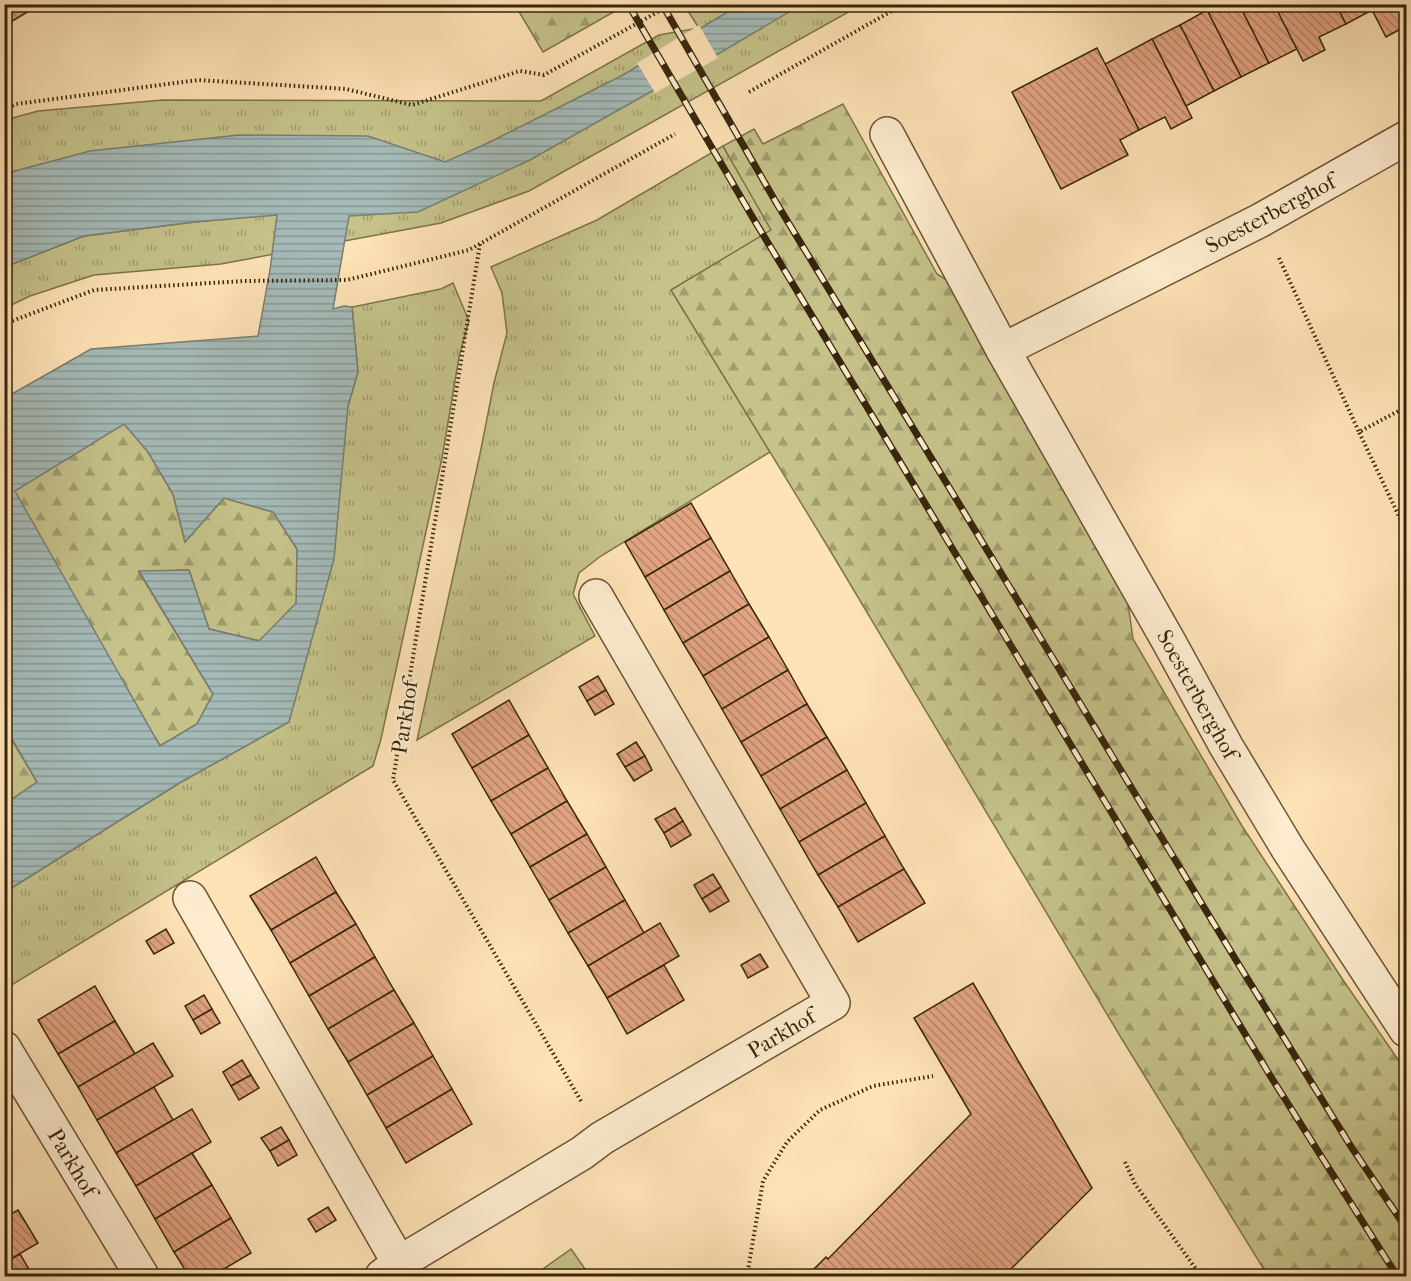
<svg xmlns="http://www.w3.org/2000/svg" width="1411" height="1281" viewBox="0 0 1411 1281" font-family="'IM FELL French Canon',serif">
  <style>
    .grass { fill: url(#grass-tufts); stroke: #7e744a; stroke-width: 1.5 }
    .forest { fill: url(#forest-firs); stroke: #7e744a; stroke-width: 1.5 }
    .garden { fill: #c5c28a; stroke: #7e744a; stroke-width: 1.5 }
    .water { fill: url(#water-rules); stroke: #797f73; stroke-width: 1.5; fill-rule: evenodd }
    .pier { fill: #fee3b6 }
    .building { fill: url(#building-back-hatch); stroke: #37250b; stroke-width: 1.5 }
    .lines { fill: none; stroke-linecap: round; stroke-linejoin: round }
    .minor-casing { stroke: #695436; stroke-width: 36 }
    .path { stroke: #37250b; stroke-width: 4; stroke-dasharray: 1.5 3; stroke-linecap: butt }
    .minor { stroke: #feedd0; stroke-width: 33 }
    .rail-casing { stroke: #37250b; stroke-width: 7 }
    .rail { stroke: #feedd0; stroke-width: 4.5; stroke-dasharray: 14; stroke-linecap: butt }
    .labels { text-anchor: middle; stroke-width: 5; stroke-linejoin: round; paint-order: stroke }
    .street-label { font-size: 22px; fill: #37250b; stroke: #feedd0 }
  </style>
  <defs>
    <pattern id="grass-tufts" width="24" height="20" patternUnits="userSpaceOnUse" patternTransform="scale(1.5)"><rect width="24" height="20" fill="#c5c28a"/><path d="M3 7l-1-3M5 7V3M7 7l1-3M15 17l-1-3M17 17v-4M19 17l1-3" fill="none" stroke="#a19d6f"/></pattern>
    <pattern id="forest-firs" width="22" height="20" patternUnits="userSpaceOnUse" patternTransform="scale(1.5)"><rect width="22" height="20" fill="#c5c28a"/><path d="M5 1l3.5 6h-7zM16 11l3.5 6h-7z" fill="#a19d6f"/></pattern>
    <pattern id="water-rules" width="6" height="5" patternUnits="userSpaceOnUse" patternTransform="scale(1.5)"><rect width="6" height="5" fill="#a5bbb9"/><path d="M0 2.5h6" fill="none" stroke="#879895"/></pattern>
    <pattern id="building-back-hatch" width="6" height="6" patternUnits="userSpaceOnUse" patternTransform="scale(1.5)"><rect width="6" height="6" fill="#e2a482"/><path d="M-1 5l2 2M0 0l6 6M5-1l2 2" fill="none" stroke="#b88569"/></pattern>
  </defs>
  <rect width="100%" height="100%" fill="#fee3b6"/>
  <filter id="stains"><feTurbulence type="fractalNoise" baseFrequency=".00333" numOctaves="4"/><feColorMatrix values="0 0 0 0 .2 0 0 0 0 .09 0 0 0 0 .02 0 0 0 .5 -.17"/></filter>
  <radialGradient id="worn" r=".72"><stop offset=".6" stop-color="#630" stop-opacity="0"/><stop offset="1" stop-color="#630" stop-opacity=".3"/></radialGradient>
  <!-- grass -->
  <g class="grass">
    <polygon points="684,5 861,5 529,191 441,223 221,264 94,275 30,296 5,308 5,267 84,236 194,222 277,214 15,171 5,179 5,120 38,111 163,100 541,101 659,35 699,28"/>
    <polygon points="723,146 772,230 671,290 770,452 601,556 579,573 573,594 595,636 417,740 480,454 494,383 507,333 502,293 491,267 597,220"/>
    <polygon points="453,283 469,321 459,357 442,458 381,739 373,766 5,989 5,892 181,782 289,722 348,406 358,372 352,307 441,289"/>
  </g>
  <!-- forest -->
  <g class="forest">
    <polygon points="515,5 626,5 543,52"/>
    <polygon points="843,104 937,274 972,296 1120,546 1133,639 1242,826 1343,980 1406,1071 1406,1276 1268,1276 1120,1036 831,552 671,290 771,230 723,146 754,129 763,144"/>
    <polygon points="124,423 148,452 173,494 185,542 224,498 273,512 297,549 297,603 260,641 209,629 189,570 139,572 213,694 197,724 160,746 14,491"/>
    <polygon points="4,727 37,782 5,804 4,804"/>
  </g>
  <!-- garden -->
  <polygon class="garden" points="571,1249 590,1276 533,1276"/>
  <!-- water -->
  <path class="water" d="M739 5H801L723 51 530 160 418 212 349 216 333 309 344 306 352 307 358 372 348 406 334 559 289 722 181 782 5 892V804L37 782 5 727V398L91 349 258 336 270 270 277 215 194 222 84 236 5 267V179L15 171 90 151 239 135 368 136 445 162 488 143 623 75ZM124 424 148 452 173 494 185 542 224 498 273 512 297 549 296 603 259 641 209 629 189 570 139 571 213 694 197 724 160 746 15 491Z"/>
  <!-- pier -->
  <polygon class="pier" points="699,25 718,58 655,93 637,63"/>
  <!-- building -->
  <g class="building">
    <polygon points="4,4 41,4 4,26"/>
    <polygon points="1219,4 1239,4 1269,63 1241,77 1207,10"/>
    <polygon points="1239,4 1274,4 1297,49 1269,63"/>
    <polygon points="1274,4 1336,4 1346,24 1319,37 1325,50 1303,61"/>
    <polygon points="1336,4 1406,4 1406,26 1386,37 1372,10 1346,24"/>
    <polygon points="1207,10 1241,77 1214,91 1180,25"/>
    <polygon points="1180,25 1214,91 1186,106 1152,39"/>
    <polygon points="1152,39 1192,118 1171,129 1165,117 1139,130 1105,64"/>
    <polygon points="1097,48 1139,130 1120,140 1128,155 1061,189 1012,92"/>
    <polygon points="691,503 711,538 645,577 625,542"/>
    <polygon points="711,538 730,571 664,610 645,577"/>
    <polygon points="730,571 749,604 683,643 664,610"/>
    <polygon points="749,604 769,637 703,676 683,643"/>
    <polygon points="769,637 788,670 722,709 703,676"/>
    <polygon points="788,670 807,704 741,742 722,709"/>
    <polygon points="598,676 606,690 587,701 579,687"/>
    <polygon points="606,690 614,704 595,715 587,701"/>
    <polygon points="509,700 529,735 472,768 452,734"/>
    <polygon points="807,704 827,737 761,776 741,742"/>
    <polygon points="529,735 548,768 491,801 472,768"/>
    <polygon points="827,737 847,770 780,809 761,776"/>
    <polygon points="636,742 645,756 625,767 617,754"/>
    <polygon points="645,756 652,770 634,781 625,767"/>
    <polygon points="548,768 567,801 511,834 491,801"/>
    <polygon points="847,770 866,803 799,842 780,809"/>
    <polygon points="567,801 587,834 530,867 511,834"/>
    <polygon points="866,803 885,836 818,875 799,842"/>
    <polygon points="675,808 683,821 664,833 655,819"/>
    <polygon points="683,821 691,835 671,847 664,833"/>
    <polygon points="587,834 606,867 549,900 530,867"/>
    <polygon points="885,836 904,869 838,907 818,875"/>
    <polygon points="316,857 336,892 271,930 250,896"/>
    <polygon points="606,867 625,900 568,933 549,900"/>
    <polygon points="904,869 925,903 858,942 838,907"/>
    <polygon points="713,874 721,887 702,899 694,885"/>
    <polygon points="721,887 729,901 710,912 702,899"/>
    <polygon points="336,892 356,924 290,963 271,930"/>
    <polygon points="625,900 644,933 588,966 568,933"/>
    <polygon points="660,923 679,956 607,998 588,966"/>
    <polygon points="356,924 375,957 309,996 290,963"/>
    <polygon points="166,929 174,943 154,954 146,941"/>
    <polygon points="760,954 768,967 748,978 741,965"/>
    <polygon points="375,957 394,990 328,1029 309,996"/>
    <polygon points="664,965 684,1000 627,1034 607,998"/>
    <polygon points="973,983 1092,1188 1004,1276 807,1276 826,1257 828,1259 971,1114 914,1018"/>
    <polygon points="95,986 115,1021 58,1054 38,1020"/>
    <polygon points="394,990 414,1023 348,1062 328,1029"/>
    <polygon points="204,995 212,1009 193,1020 185,1006"/>
    <polygon points="212,1009 220,1023 201,1034 193,1020"/>
    <polygon points="115,1021 135,1054 78,1087 58,1054"/>
    <polygon points="414,1023 433,1056 367,1095 348,1062"/>
    <polygon points="153,1043 173,1076 97,1120 78,1087"/>
    <polygon points="433,1056 452,1089 386,1128 367,1095"/>
    <polygon points="242,1060 251,1075 231,1086 223,1072"/>
    <polygon points="251,1075 259,1088 239,1100 231,1086"/>
    <polygon points="154,1087 173,1120 116,1153 97,1120"/>
    <polygon points="452,1089 472,1124 406,1163 386,1128"/>
    <polygon points="192,1109 211,1142 136,1186 116,1153"/>
    <polygon points="281,1127 289,1140 270,1151 261,1138"/>
    <polygon points="289,1140 297,1155 278,1166 270,1151"/>
    <polygon points="192,1153 212,1185 155,1219 136,1186"/>
    <polygon points="212,1185 231,1218 174,1252 155,1219"/>
    <polygon points="328,1207 336,1220 316,1232 308,1219"/>
    <polygon points="18,1210 38,1243 4,1263 4,1218"/>
    <polygon points="231,1218 251,1253 212,1276 189,1276 174,1252"/>
    <polygon points="20,1254 33,1276 4,1276 4,1263"/>
  </g>
  <g class="lines">
    <!-- minor casing -->
    <g class="minor-casing">
      <g id="minor">
        <polyline points="887,134 1003,350"/>
        <polyline points="1406,138 1261,220 1003,350 1169,642 1226,746 1288,849 1406,1030"/>
        <polyline points="190,898 399,1263"/>
        <polyline points="4,1048 142,1276"/>
        <polyline points="382,1276 399,1263 582,1153 602,1138 833,1003 596,596"/>
      </g>
    </g>
    <!-- path -->
    <g class="path">
      <polyline points="749,92 904,4"/>
      <polyline points="4,109 16,104 198,80 346,89 412,105 520,71 544,75 672,4"/>
      <polyline points="480,244 393,780 581,1101"/>
      <polyline points="1279,258 1359,432"/>
      <polyline points="4,324 94,290 244,281 347,280 469,250 675,134"/>
      <polyline points="1406,407 1359,432 1406,531"/>
      <polyline points="1125,1162 1135,1184 1201,1276"/>
      <polyline points="747,1276 763,1181 787,1142 820,1110 873,1086 933,1076"/>
    </g>
    <!-- minor -->
    <use href="#minor" class="minor"/>
    <!-- rail casing -->
    <g class="rail-casing">
      <g id="rail">
        <polyline points="628,4 753,218 1271,1077 1397,1276"/>
        <polyline points="662,4 777,204 1239,965 1350,1145 1406,1228"/>
      </g>
    </g>
    <!-- rail -->
    <use href="#rail" class="rail"/>
  </g>
  <g class="labels">
    <!-- street labels -->
    <g class="street-label">
      <text transform="translate(1270 213) rotate(-28)" y="8">Soesterberghof</text>
      <text transform="translate(1198 694) rotate(61)" y="8">Soesterberghof</text>
      <text transform="translate(404 717) rotate(-81)" y="8">Parkhof</text>
      <text transform="translate(781 1033) rotate(-31)" y="8">Parkhof</text>
      <text transform="translate(73 1162) rotate(59)" y="8">Parkhof</text>
    </g>
  </g>
  <!-- margin -->
  <rect width="1411" height="1281" fill="none" stroke="#fee3b6" stroke-width="24"/>
  <rect x="6" y="6" width="1399" height="1269" fill="none" stroke="#37250b" stroke-width="3"/>
  <rect x="12" y="12" width="1387" height="1257" fill="none" stroke="#37250b" stroke-width="1.5"/>
  <rect width="100%" height="100%" filter="url(#stains)"/>
  <rect width="100%" height="100%" fill="url(#worn)"/>
</svg>
